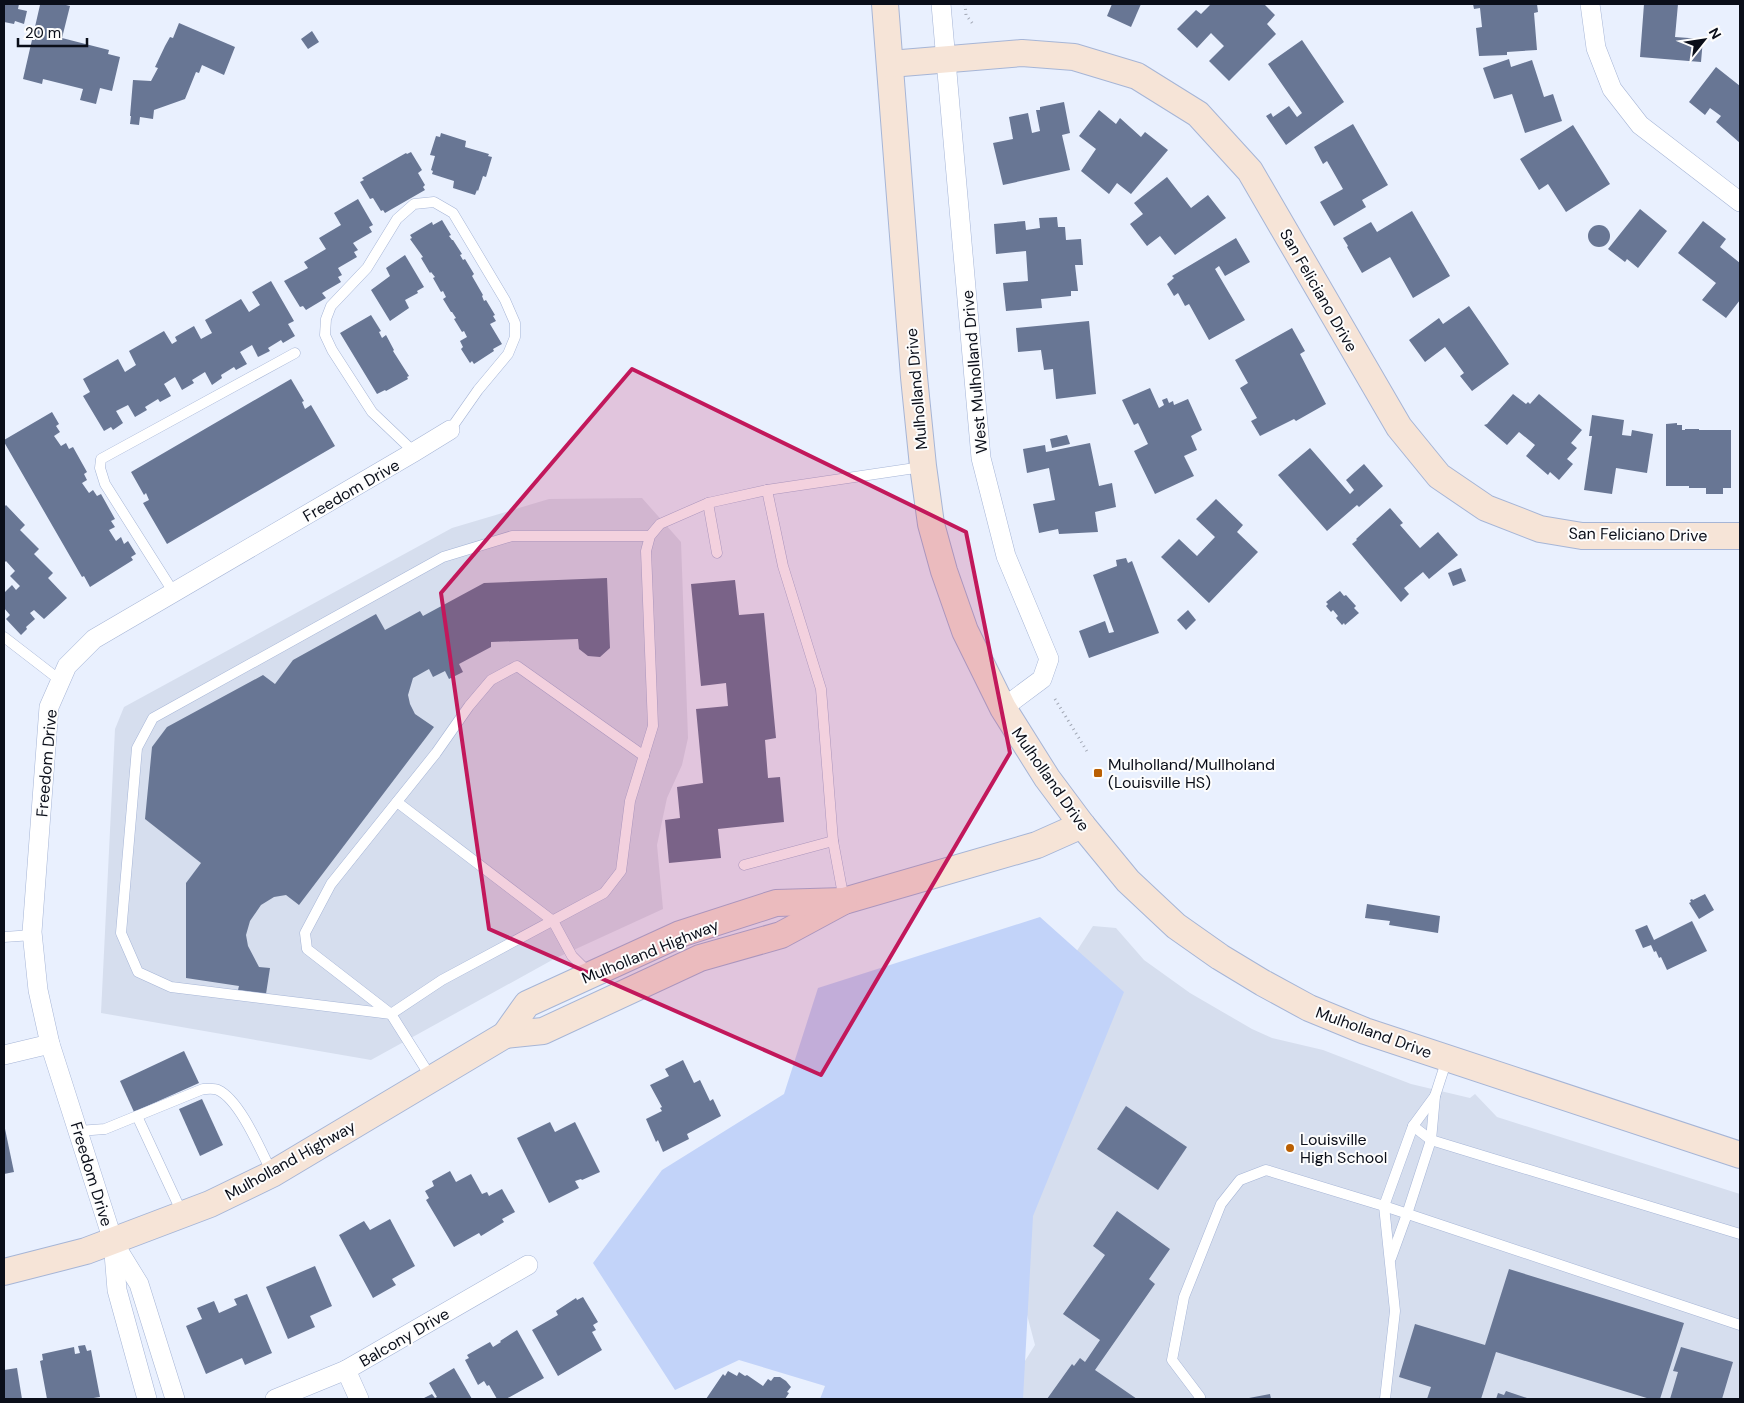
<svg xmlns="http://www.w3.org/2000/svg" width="1744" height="1403" viewBox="0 0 1744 1403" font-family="'DM Sans',sans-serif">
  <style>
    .built { fill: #d6deee }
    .green { fill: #c2d3f9 }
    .building { fill: #687694 }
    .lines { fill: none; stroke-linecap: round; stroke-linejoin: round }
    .lane-casing { stroke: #a6b5d6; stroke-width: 11 }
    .street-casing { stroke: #a6b5d6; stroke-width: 20 }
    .secondary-casing { stroke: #a6b5d6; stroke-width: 28 }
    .path { stroke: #a1a7b4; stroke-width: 3; stroke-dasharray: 1 4; stroke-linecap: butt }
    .lane { stroke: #fff; stroke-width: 10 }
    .street { stroke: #fff; stroke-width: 19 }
    .secondary { stroke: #f6e4d7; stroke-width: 26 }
    .marked { fill: #c2185b; fill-opacity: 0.2; stroke: #c2185b; stroke-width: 4; stroke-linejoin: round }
    .poi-dot { fill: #ba5f02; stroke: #fdfdfd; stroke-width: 2 }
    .labels { text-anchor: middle; stroke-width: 4; stroke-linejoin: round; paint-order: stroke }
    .street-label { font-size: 16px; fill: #0a0e19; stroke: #fdfdfd }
    .poi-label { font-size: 16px; fill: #0a0e19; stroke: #fdfdfd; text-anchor: start }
  </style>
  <rect width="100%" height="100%" fill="#e9f0fe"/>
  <!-- built -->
  <g class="built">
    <polygon points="642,498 681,542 688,738 682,765 667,798 657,845 663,909 554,959 371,1060 101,1013 115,729 124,707 452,528 549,499"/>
    <polygon points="1093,926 1116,928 1144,960 1190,993 1252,1029 1272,1038 1323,1050 1411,1084 1470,1098 1475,1094 1497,1117 1740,1194 1740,1399 1001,1399 1035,1345 973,1111"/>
  </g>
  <!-- green -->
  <polygon class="green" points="1040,917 1124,992 1033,1216 1023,1399 820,1399 825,1386 739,1360 675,1390 593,1263 662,1170 784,1094 818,988"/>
  <!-- building -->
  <g class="building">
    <polygon points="4,4 19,4 18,9 27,11 24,24 15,21 14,24 4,22"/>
    <polygon points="36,4 62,4 70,6 62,38 109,50 108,54 120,57 112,91 100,88 96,104 80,100 83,89 43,79 42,84 23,79 40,5"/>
    <polygon points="1112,4 1141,4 1131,27 1107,16"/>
    <polygon points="1211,4 1264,4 1275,15 1267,24 1276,34 1229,81 1209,61 1224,46 1211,33 1197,48 1177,29 1196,10 1201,14"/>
    <polygon points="1473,4 1537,4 1538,12 1534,13 1537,50 1507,52 1507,55 1479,56 1476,28 1482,27 1480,8 1474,9"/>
    <polygon points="1644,4 1678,4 1675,37 1703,39 1701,62 1640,57"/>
    <polygon points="179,23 235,47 224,75 202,65 199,73 196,72 185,99 154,110 153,119 140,117 139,125 130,124 131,116 130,116 133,80 151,81 158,68 155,67 165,46 170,37 173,38"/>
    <polygon points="312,31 319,42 308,49 301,39"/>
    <polygon points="1302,40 1344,102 1286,145 1266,116 1271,113 1273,117 1289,106 1297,117 1302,113 1268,64"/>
    <polygon points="1509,59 1511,67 1532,60 1544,97 1553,94 1562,121 1525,133 1512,94 1494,99 1483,68"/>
    <polygon points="1716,67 1740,86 1740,143 1716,122 1721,116 1710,108 1705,115 1689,102"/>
    <polygon points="1064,102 1070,133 1062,135 1070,170 1003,185 993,143 1013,139 1009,117 1028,113 1032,133 1040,131 1036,110 1040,110 1040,107"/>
    <polygon points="1099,110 1116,124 1120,118 1141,137 1145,132 1168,150 1131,194 1117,183 1109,194 1081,171 1096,149 1079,136"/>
    <polygon points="1353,124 1388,185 1362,200 1366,207 1334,226 1320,202 1343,189 1327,161 1323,164 1314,147"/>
    <polygon points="1573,125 1610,184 1566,212 1548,184 1539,190 1520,159"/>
    <polygon points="441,133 466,141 465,147 489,154 488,156 492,157 486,177 483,176 478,191 477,190 475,195 453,188 454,181 432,174 433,171 431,170 435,156 430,155 436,136 440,137"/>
    <polygon points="411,152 422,170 418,173 425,185 423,187 425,190 385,213 383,210 381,211 373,198 370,199 360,182 364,180 362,178 406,153 407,154"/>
    <polygon points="1167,177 1191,208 1208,195 1226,218 1175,255 1160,236 1147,246 1130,224 1143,214 1134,203"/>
    <polygon points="358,199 373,225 369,227 372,232 353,243 358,250 354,252 357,257 338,268 342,275 338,277 341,282 322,293 326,298 306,310 303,306 300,307 284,281 308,268 304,262 326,249 319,238 341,225 334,213"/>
    <polygon points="1640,209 1667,231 1638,268 1627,259 1625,262 1608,249"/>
    <polygon points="1412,211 1450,276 1413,298 1390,257 1362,273 1347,247 1348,246 1343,238 1371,222 1377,232"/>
    <polygon points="1057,217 1058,227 1065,227 1066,240 1081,239 1083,265 1075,265 1078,291 1071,291 1071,296 1041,299 1042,308 1006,311 1003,283 1028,281 1026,251 996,254 994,224 1025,221 1026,230 1040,228 1039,218"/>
    <polygon points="442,220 451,235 449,236 452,240 453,240 462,254 460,255 463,260 465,259 474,274 472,276 483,295 482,296 484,301 486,300 495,315 493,316 496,321 490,324 502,344 493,349 494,351 474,364 472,361 470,363 461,349 463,347 460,341 467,337 464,331 462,332 454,319 456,318 452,312 451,312 443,299 446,297 443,291 441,292 433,278 435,277 431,272 430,273 421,258 423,257 410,239 412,238 410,235 432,222 433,225"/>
    <polygon points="1703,221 1726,239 1720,247 1740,263 1740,300 1726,318 1702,300 1716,283 1678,253"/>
    <circle cx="1599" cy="236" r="11"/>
    <polygon points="1236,238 1250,262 1225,276 1219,266 1215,269 1245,320 1209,340 1189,304 1185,306 1178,293 1174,296 1167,284 1174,278 1172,276"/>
    <polygon points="405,255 424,287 417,291 418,293 405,300 409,308 390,321 371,290 390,276 386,268"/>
    <polygon points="271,281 294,321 288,324 295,336 283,343 281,340 268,348 270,351 258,357 252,345 240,352 247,364 236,370 234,367 221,375 222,378 212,385 205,372 192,380 194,383 182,390 175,377 164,384 171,396 160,402 158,399 145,407 147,410 135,417 128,405 116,411 123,423 113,430 111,427 104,431 83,396 90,392 83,379 118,359 125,372 136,365 129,351 164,331 172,344 177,341 175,337 194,326 201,339 212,333 205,320 241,299 249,312 260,305 252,292"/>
    <polygon points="1469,306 1509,364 1472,391 1460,376 1464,373 1445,347 1425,362 1409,340 1439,318 1443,324"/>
    <polygon points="371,315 381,331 379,332 382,338 386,335 394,350 393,351 409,376 407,377 408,379 386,391 385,390 377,394 340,333"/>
    <polygon points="1089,321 1096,394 1056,399 1053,369 1044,370 1041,350 1018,352 1016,328"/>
    <polygon points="1292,328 1305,351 1300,354 1326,404 1296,421 1294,419 1260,436 1251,421 1257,418 1240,388 1248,383 1235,360"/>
    <polygon points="291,379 304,401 302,402 305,409 311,405 335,446 167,544 143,503 149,500 146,493 144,495 131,472"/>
    <polygon points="1150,388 1159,408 1164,405 1162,400 1167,398 1169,403 1173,401 1174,405 1188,399 1202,430 1191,436 1197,450 1184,456 1194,476 1155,494 1134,451 1148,444 1138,423 1134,425 1122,400"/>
    <polygon points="1513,394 1526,404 1528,402 1530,404 1539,394 1582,430 1571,443 1577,448 1567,459 1573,464 1559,480 1550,472 1548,475 1526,456 1535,445 1519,432 1507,445 1484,425 1487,424"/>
    <polygon points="52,412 59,424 56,426 60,432 54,436 61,446 66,443 69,449 73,447 87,472 84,474 87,480 82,483 89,493 93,490 97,496 101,494 115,519 111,521 115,527 109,530 116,541 121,537 124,544 128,541 136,554 131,557 133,560 90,587 84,576 82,577 4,442 4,440"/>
    <polygon points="1592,415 1624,420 1622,435 1631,436 1632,430 1653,434 1647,473 1616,468 1612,494 1584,490 1592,436 1589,436"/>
    <polygon points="1677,423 1677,425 1682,425 1682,430 1685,430 1685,429 1699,429 1699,430 1731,430 1731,488 1723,488 1723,494 1706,494 1706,488 1689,488 1689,486 1666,486 1666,424"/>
    <polygon points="1067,435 1070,444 1052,448 1050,439"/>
    <polygon points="1090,443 1099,486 1112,483 1116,507 1095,512 1098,532 1059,534 1058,529 1039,533 1033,504 1055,500 1049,468 1027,473 1023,449 1045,445 1046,452"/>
    <polygon points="1310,448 1350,494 1354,490 1346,480 1364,464 1383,486 1359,507 1357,505 1327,531 1278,475"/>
    <polygon points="1216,499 1243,525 1237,532 1258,552 1209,603 1161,557 1179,539 1197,556 1215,537 1196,519"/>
    <polygon points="6,505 25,525 20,530 39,549 34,554 53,573 48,578 67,598 44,619 34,610 30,613 35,619 26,627 27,629 21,635 6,619 10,615 4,608 4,593 12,585 16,590 20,586 10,576 15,571 6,561 4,563 4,507"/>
    <polygon points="1390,508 1403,523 1400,525 1420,548 1438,532 1458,555 1429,579 1423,572 1404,588 1409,594 1401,602 1352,544 1357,540 1356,539"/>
    <polygon points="1126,558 1128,563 1132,561 1159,633 1089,658 1079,631 1105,621 1109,633 1114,632 1093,575 1117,566 1116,560"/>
    <polygon points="1461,568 1466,581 1453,586 1448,573"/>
    <polygon points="607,578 610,648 600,657 588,656 579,649 578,639 491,642 491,647 459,664 463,672 449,679 445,671 433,677 429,669 413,678 408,695 410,704 415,714 434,727 299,905 286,895 274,897 261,905 250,921 246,935 248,946 259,967 270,968 266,994 238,990 239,986 186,978 186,883 201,863 145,819 152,747 167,727 263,675 275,684 293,660 376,614 385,630 420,611 423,616 484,583"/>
    <polygon points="735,580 739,615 764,613 776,738 765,740 768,778 780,777 784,822 718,829 721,858 669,863 665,820 680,818 677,787 703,783 696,709 728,706 726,683 701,686 691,584"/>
    <polygon points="1340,591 1344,596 1346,595 1356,606 1354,608 1359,613 1345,625 1344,623 1342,625 1336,618 1338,616 1333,610 1331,612 1326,606 1328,604 1326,602"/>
    <polygon points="1188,610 1196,620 1186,630 1177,620"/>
    <polygon points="1705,894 1714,910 1699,919 1689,903 1691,902 1690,900 1692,899 1693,900"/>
    <polygon points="1367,904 1440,916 1438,933 1389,925 1390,921 1365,918"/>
    <polygon points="1692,921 1707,951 1667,970 1661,957 1659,958 1656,951 1654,952 1651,945 1643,948 1635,930 1647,925 1654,940"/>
    <polygon points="184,1051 199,1083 134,1112 120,1081"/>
    <polygon points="683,1060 694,1083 700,1080 710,1101 713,1099 721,1116 687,1134 689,1139 663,1152 658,1140 656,1142 646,1119 662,1111 660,1108 662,1107 650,1085 669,1076 665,1069"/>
    <polygon points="202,1099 223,1145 200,1156 179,1109"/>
    <polygon points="1126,1106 1187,1147 1158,1190 1097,1149"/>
    <polygon points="550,1122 555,1132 575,1122 600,1172 582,1180 581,1179 575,1181 579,1188 549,1203 517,1138"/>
    <polygon points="4,1124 14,1172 4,1174"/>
    <polygon points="450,1171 456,1182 471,1174 482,1194 487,1192 489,1196 502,1189 515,1212 502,1219 504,1222 481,1236 479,1233 454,1247 426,1200 429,1198 425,1191 434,1186 432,1181"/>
    <polygon points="1117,1211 1170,1249 1149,1279 1155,1284 1095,1370 1137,1399 1047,1399 1072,1364 1074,1366 1080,1358 1085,1362 1100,1340 1063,1314 1105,1255 1093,1246"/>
    <polygon points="390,1219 415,1266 392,1279 396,1285 373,1298 339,1235 364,1221 370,1230"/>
    <polygon points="315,1266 332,1306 310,1316 315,1327 288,1339 266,1287"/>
    <polygon points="1509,1269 1684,1323 1660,1399 1650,1399 1496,1352 1481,1399 1427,1399 1431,1387 1399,1377 1415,1324 1485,1345"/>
    <polygon points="247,1294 272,1353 245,1365 242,1358 206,1374 186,1326 202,1319 197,1308 214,1301 219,1313 237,1305 234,1299"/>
    <polygon points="583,1297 598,1322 593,1325 596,1330 592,1332 602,1350 558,1376 532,1330 558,1315 556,1311 576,1298 577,1300"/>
    <polygon points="517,1330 544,1378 506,1399 497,1399 489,1385 487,1386 484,1381 478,1385 465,1360 469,1358 467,1355 490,1342 493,1347 501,1342 500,1341"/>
    <polygon points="85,1345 87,1351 91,1350 100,1397 87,1399 47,1399 40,1361 43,1360 42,1354 74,1347 75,1354 80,1353 78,1346"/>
    <polygon points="1681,1347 1733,1362 1722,1399 1670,1399 1678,1372 1673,1371"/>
    <polygon points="17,1368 22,1399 4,1399 4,1370"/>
    <polygon points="454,1368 472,1399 422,1399 432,1394 435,1398 437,1397 429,1383"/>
    <polygon points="728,1371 737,1376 739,1372 745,1376 747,1375 763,1386 768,1379 771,1381 774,1377 780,1377 786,1381 791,1387 787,1392 789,1393 785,1399 706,1399 723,1374 725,1376"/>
    <polygon points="1506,1391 1530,1399 1496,1399 1498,1393 1504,1395"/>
    <polygon points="1270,1394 1271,1399 1249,1399 1249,1398"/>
  </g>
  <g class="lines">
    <!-- lane casing -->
    <g class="lane-casing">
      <g id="lane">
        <polyline points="414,452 372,412 332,350 325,335 326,319 331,306 367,268 397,219 414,204 434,202 453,213 505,300 515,323 515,337 508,354 478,390 450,430"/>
        <polyline points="767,490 783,566 821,689 833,841 844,900"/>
        <polyline points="708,503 717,553"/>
        <polyline points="650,536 512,536 443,557 153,718 137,748 121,933 138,972 171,987 391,1014 442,980 604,893 621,871 630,801 653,726 646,551 650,536 660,524 708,503 767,490 922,467"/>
        <polyline points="174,593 105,484 100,468 101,459 295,353"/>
        <polyline points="4,637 61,681"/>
        <polyline points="397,802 553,921 572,956 590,974"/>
        <polyline points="744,865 833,841"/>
        <polyline points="4,937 33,935"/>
        <polyline points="432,1079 391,1014 307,949 305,933 331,884 436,753 469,706 491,680 517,666 644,756"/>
        <polyline points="137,1116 183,1215"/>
        <polyline points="1413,1126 1431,1140 1740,1234"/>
        <path d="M78 1131 105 1129 203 1089C207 1089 214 1088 218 1090 240 1100 261 1151 272 1173"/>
        <polyline points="1391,1258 1407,1214 1431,1140 1435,1096 1447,1059"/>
        <polyline points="1199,1399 1200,1397 1172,1360 1184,1297 1221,1204 1240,1180 1266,1170 1384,1206 1413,1126 1435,1096"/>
        <polyline points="1385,1399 1395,1311 1384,1206 1740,1325"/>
      </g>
    </g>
    <!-- street casing -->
    <g class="street-casing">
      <g id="street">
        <polyline points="941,4 981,458 1006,556 1049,659 1042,679 1003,708"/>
        <polyline points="1590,4 1596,48 1612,89 1640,125 1740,202"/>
        <polyline points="4,1055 50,1044"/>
        <polyline points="115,1245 139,1284 175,1399"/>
        <polyline points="346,1370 359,1399"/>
        <polyline points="147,1399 117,1290 113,1241 50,1044 38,990 32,932 49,707 67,666 94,639 414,452 450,430"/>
        <polyline points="275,1399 346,1370 528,1265"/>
      </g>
    </g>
    <!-- secondary casing -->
    <g class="secondary-casing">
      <g id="secondary">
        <polyline points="885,4 914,377 923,466 931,524 944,571 965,631 1003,708 1047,778 1082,825 1128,881 1176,926 1220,957 1263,983 1309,1008 1365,1031 1740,1155"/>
        <polyline points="890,64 1022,53 1074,57 1137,76 1198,114 1250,171 1399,427 1439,476 1486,508 1540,529 1582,536 1740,536"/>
        <polyline points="505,1035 543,1031 700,958 781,935 844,901 1037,845 1082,825"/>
        <polyline points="4,1272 86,1251 210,1204 272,1174 505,1035 527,1004 680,934 776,903 844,901"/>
      </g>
    </g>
    <!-- path -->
    <g class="path">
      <polyline points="965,4 966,15 973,24"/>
      <polyline points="1055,699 1088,753"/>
    </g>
    <!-- lane -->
    <use href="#lane" class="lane"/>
    <!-- street -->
    <use href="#street" class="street"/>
    <!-- secondary -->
    <use href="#secondary" class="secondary"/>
  </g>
  <!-- marked area -->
  <path class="marked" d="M632 369 966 532 1010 753 821 1075 489 929 441 593Z"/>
  <!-- markers -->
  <g class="poi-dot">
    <rect x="1093" y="768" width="10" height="10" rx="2.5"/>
    <circle cx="1290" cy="1148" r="5"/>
  </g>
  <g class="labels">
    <!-- street labels -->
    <g class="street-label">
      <text transform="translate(1319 290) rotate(60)" y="6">San Feliciano Drive</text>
      <text transform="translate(974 372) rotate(-95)" y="6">West Mulholland Drive</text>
      <text transform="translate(916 389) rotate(-95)" y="6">Mulholland Drive</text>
      <text transform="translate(351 490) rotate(-30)" y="6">Freedom Drive</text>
      <text transform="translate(1638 534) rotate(1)" y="6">San Feliciano Drive</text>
      <text transform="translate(46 763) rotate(-85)" y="6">Freedom Drive</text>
      <text transform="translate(1051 779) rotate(55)" y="6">Mulholland Drive</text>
      <text transform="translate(650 951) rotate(-22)" y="6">Mulholland Highway</text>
      <text transform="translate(1374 1032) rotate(20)" y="6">Mulholland Drive</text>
      <text transform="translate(290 1160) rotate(-29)" y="6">Mulholland Highway</text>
      <text transform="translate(92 1174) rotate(73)" y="6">Freedom Drive</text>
      <text transform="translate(404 1337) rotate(-30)" y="6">Balcony Drive</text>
    </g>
    <!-- poi labels -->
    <g class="poi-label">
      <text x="1108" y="770">Mulholland/Mullholand<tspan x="1108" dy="18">(Louisville HS)</tspan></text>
      <text x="1300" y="1145">Louisville<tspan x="1300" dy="18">High School</tspan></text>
    </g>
  </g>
  <!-- border -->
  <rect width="1744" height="1403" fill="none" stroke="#0a0e19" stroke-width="10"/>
  <!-- north arrow -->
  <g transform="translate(1704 40) rotate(60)" stroke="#fdfdfd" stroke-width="4" paint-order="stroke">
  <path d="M0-4L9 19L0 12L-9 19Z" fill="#0a0e19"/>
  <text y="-8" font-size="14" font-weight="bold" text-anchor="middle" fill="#0a0e19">N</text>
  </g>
  <!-- scale -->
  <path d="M18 38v8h69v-8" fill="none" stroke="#0a0e19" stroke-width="2.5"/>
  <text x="25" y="38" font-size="15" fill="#0a0e19" stroke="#fdfdfd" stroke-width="4" paint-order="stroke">20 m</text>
</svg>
